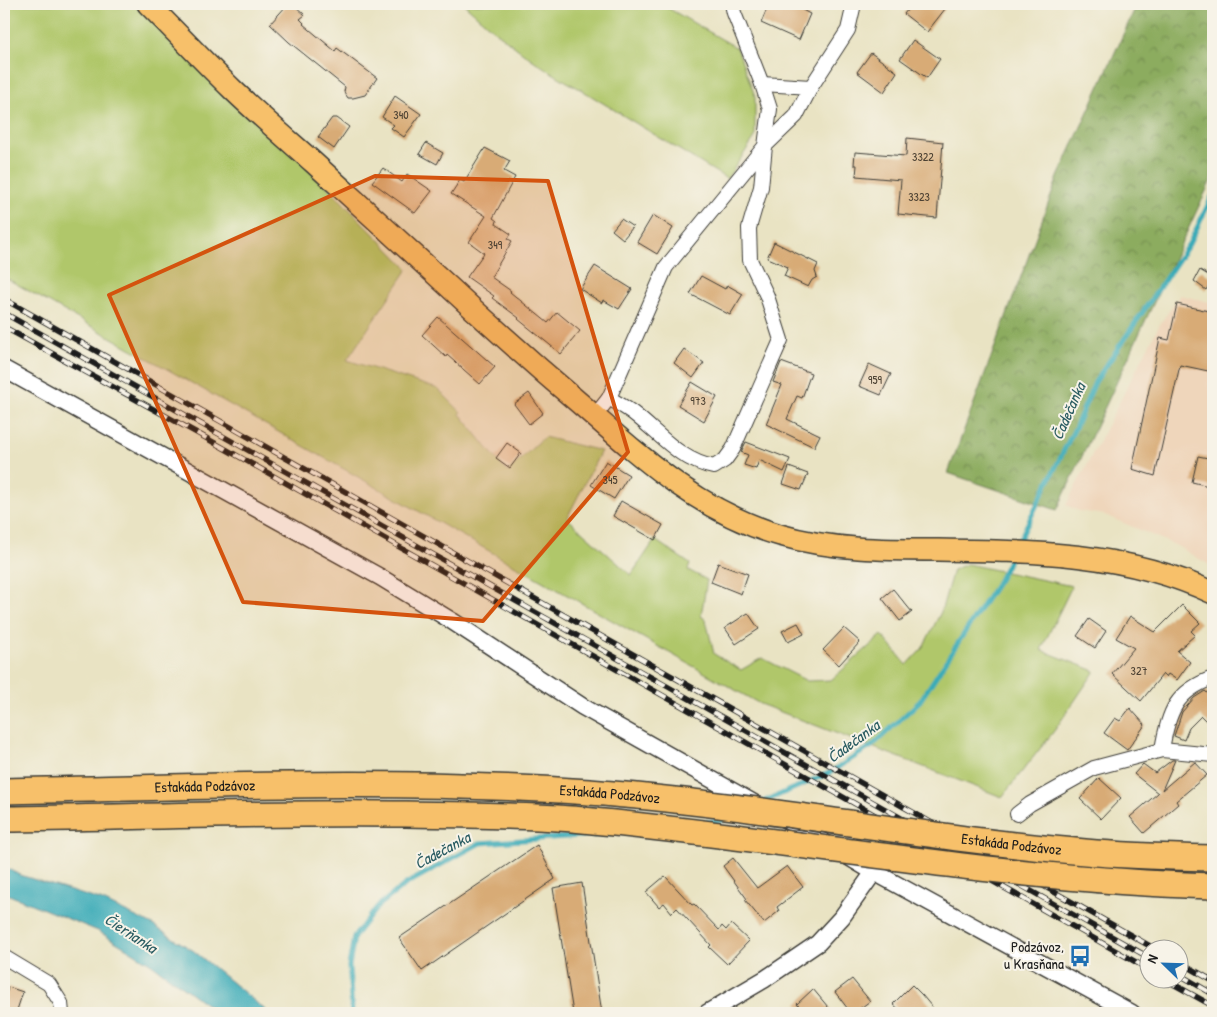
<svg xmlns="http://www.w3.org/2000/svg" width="1217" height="1017" viewBox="0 0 1217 1017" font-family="'Patrick Hand',sans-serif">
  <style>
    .built { fill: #efd6bb }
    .grass { fill: #b0c76b; stroke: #667244 }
    .forest { fill: url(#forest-crowns); stroke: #54643e }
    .water { fill: #3babb8; stroke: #2c646a }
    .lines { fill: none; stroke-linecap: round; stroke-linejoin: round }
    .stream { stroke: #3babb8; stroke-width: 5 }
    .building { fill: #d8ab76 }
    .minor-casing { stroke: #3b3a35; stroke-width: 16 }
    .tertiary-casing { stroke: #3b3a35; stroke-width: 19 }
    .primary-casing { stroke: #3b3a35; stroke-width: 24 }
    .minor { stroke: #fff; stroke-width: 14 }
    .tertiary { stroke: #fff; stroke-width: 16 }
    .primary { stroke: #f7c06b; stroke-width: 21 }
    .rail-casing { stroke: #1c1c1c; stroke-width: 5.5 }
    .rail { stroke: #f7f3e8; stroke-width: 4; stroke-dasharray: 11; stroke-linecap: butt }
    .motorway-bridge-casing { stroke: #3b3a35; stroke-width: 28; stroke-linecap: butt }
    .motorway-bridge { stroke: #f7c06b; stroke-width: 25 }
    .marked { fill: #d4530e; fill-opacity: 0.2; stroke: #d4530e; stroke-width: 4; stroke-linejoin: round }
    .labels { text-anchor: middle; stroke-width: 4; stroke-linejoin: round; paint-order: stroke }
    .number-label { font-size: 12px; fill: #4b4032 }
    .street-label { font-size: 15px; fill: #1c1c1c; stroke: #f7f3e8 }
    .poi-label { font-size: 15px; fill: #1c1c1c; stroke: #f7f3e8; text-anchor: end }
    .water-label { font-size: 16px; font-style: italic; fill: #2a5c62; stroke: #f7f3e8 }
  </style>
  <defs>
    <pattern id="forest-crowns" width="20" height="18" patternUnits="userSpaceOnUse" patternTransform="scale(1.25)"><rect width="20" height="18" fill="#8cac5f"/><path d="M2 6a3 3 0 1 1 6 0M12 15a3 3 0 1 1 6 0" fill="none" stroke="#728b4e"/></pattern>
  </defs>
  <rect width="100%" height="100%" fill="#f7f3e8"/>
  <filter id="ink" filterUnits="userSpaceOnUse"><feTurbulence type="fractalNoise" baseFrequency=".02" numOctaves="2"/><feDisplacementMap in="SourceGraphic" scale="10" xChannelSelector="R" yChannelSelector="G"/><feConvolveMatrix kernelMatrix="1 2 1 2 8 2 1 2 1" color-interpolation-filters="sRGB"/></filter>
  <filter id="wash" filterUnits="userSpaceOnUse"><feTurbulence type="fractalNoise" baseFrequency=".0096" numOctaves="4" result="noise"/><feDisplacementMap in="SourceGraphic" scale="20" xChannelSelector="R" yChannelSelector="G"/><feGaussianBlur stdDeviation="1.12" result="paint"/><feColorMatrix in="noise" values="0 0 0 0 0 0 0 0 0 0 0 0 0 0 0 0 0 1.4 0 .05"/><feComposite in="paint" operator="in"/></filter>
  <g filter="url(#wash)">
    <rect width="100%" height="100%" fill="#e9e3c3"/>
    <!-- built -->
    <polygon class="built" points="1180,295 1213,303 1213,567 1177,546 1105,515 1079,511 1066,505 1160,324"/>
    <!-- grass -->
    <g class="grass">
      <polygon points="4,4 148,4 408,269 347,360 438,389 461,412 460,414 507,472 544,437 601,451 567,518 631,575 655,540 690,564 688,570 707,580 701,616 706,620 714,654 741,670 762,658 807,681 831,680 882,635 907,665 922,649 941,612 953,570 967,564 1072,586 1041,650 1095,671 1054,731 1002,797 760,704 4,277"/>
      <path d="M464 4H661L737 48 755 96V137L727 179 580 89C538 67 499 36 464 4Z"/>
    </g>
    <!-- forest -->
    <polygon class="forest" points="1137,4 1213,4 1213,176 1057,510 948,473 1058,177"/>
    <!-- water -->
    <polygon class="water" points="4,867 20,875 103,901 151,924 194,951 269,1013 218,1013 150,963 98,931 4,893"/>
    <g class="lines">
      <!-- stream -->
      <g class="stream">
        <polyline points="1016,547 1076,426 1095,382 1189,244 1213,195"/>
        <polyline points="763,802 829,773 872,746 920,701 999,580 1011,557"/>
        <polyline points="707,822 721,821 730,817"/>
        <polyline points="352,1013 349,966 354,937 378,906 406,884 480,843 607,834"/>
      </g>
    </g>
    <g id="blocks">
      <!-- building -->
      <g class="building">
        <polygon points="288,4 293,4 305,15 300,19 304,23 303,24 335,51 337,48 377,78 365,95 353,98 348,98 344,92 345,87 289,42 270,24"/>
        <polygon points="769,4 773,4 785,10 788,4 791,4 810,14 799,40 761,23"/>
        <polygon points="912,4 938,4 945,9 927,32 904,14"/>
        <polygon points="913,40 940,59 927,78 900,59"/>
        <polygon points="871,53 897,72 884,92 857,72"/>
        <polygon points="395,96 421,114 404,137 391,128 394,125 382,117"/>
        <polygon points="332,118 337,118 349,127 334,149 318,137"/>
        <polygon points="907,138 943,142 937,218 898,214 901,180 856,176 857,165 854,165 855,152 906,156"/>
        <polygon points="426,143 443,153 437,164 419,154"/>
        <polygon points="485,148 510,161 504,171 515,177 493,218 497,221 496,224 511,234 508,239 512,241 491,277 511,291 510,292 548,323 557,312 580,331 561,354 518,319 519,318 492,298 494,296 467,277 484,253 469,242 486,216 451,194 460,180 464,182"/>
        <polygon points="383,168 402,182 407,174 432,191 415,213 372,182"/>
        <polygon points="653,215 673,228 657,254 637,242"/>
        <polygon points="621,219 633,227 623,239 612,230"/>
        <polygon points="774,242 818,264 815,271 817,277 812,280 808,287 784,276 788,267 767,258"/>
        <polygon points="595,266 632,289 619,309 603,300 602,303 580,289"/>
        <polygon points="1200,270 1213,278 1206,290 1194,281"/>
        <polygon points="701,276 725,289 727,285 743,294 730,315 690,294"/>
        <polygon points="1177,304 1213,312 1213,372 1180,365 1155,476 1132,469 1160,338 1169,340"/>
        <polygon points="438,317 495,367 480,384 447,355 446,357 422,335"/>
        <polygon points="684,349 704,363 693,378 674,363"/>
        <polygon points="781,362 811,373 802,398 797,396 787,419 820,435 814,447 766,424 782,385 773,382"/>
        <polygon points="869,364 891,374 881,395 859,386"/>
        <polygon points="692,382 717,397 704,421 678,405"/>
        <polygon points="529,393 543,413 529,424 514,404"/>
        <polygon points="746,442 790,459 784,472 759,460 756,469 744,465 748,455 741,452"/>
        <polygon points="507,443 521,453 510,468 496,458"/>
        <polygon points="1198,456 1213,459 1213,487 1192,482"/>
        <polygon points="606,461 629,475 614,499 591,485"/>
        <polygon points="789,467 808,474 801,490 783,484"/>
        <polygon points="621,501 663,525 655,540 613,516"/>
        <polygon points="718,563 748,574 741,594 711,582"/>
        <polygon points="893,589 912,612 900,621 882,598"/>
        <polygon points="1182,605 1200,623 1191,631 1195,635 1177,651 1190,662 1177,680 1168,674 1166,677 1163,674 1141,701 1112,674 1134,648 1116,638 1130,616 1155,632"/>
        <polygon points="748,613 759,629 736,644 725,628"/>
        <polygon points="1089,619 1106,631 1095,648 1077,636"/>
        <polygon points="798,623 804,634 788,642 782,631"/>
        <polygon points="844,628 860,642 839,665 823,650"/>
        <polygon points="1205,691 1213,698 1213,728 1201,716 1189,728 1184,740 1174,736 1182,712 1194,698"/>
        <polygon points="1130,708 1145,725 1127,750 1104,733 1115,718 1120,721"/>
        <polygon points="1172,760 1175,760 1162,790 1195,762 1207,775 1176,801 1178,804 1144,833 1130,817 1158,793 1134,774 1143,764 1155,773"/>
        <polygon points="1099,778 1121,798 1101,819 1080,799"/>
        <polygon points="537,845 555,879 422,971 399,938"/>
        <polygon points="733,858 757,888 787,866 803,887 777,907 779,911 764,923 745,900 747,899 723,866"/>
        <polygon points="665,876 692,905 694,904 719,930 722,926 726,930 731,924 749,941 727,964 709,947 711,945 677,908 672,913 664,903 659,907 646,892"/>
        <polygon points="582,883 597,981 602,1013 573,1013 553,888"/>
        <polygon points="852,979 870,1001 854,1013 851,1013 835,992"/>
        <polygon points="912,985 922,995 937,1013 903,1013 893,1004"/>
        <polygon points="8,987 23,992 16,1013 4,1013 4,1002"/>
        <polygon points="813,989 833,1013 805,1013 797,1004"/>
      </g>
    </g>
  </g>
  <g filter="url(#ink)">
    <use href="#blocks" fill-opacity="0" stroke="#3b3a35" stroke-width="1"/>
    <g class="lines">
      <!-- minor casing -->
      <g class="minor-casing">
        <g id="minor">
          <polyline points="762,84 811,87"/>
          <path d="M609 398C617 403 625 407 633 413 659 433 680 461 714 467L725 460 733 449 781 340 767 296 750 260 749 228 761 187 765 146 796 116 811 87 848 30 854 4"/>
          <polyline points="594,417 609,398 666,267 765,146 770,109 762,84 734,13 732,4"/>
          <path d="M1162 750C1168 712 1176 691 1213 678"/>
          <polyline points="1017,814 1030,804 1094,768 1162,750 1213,755"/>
          <polyline points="4,957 49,984 61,1003 62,1013"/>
        </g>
      </g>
      <!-- tertiary casing -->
      <g class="tertiary-casing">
        <g id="tertiary">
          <polyline points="4,369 380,577 452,621 583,707 759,806"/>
          <polyline points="783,818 874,872 1132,1013"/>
          <polyline points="707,1013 765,979 818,943 842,917 874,872"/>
        </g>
      </g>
      <!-- primary casing -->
      <g class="primary-casing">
        <path id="primary" d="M148 4C177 33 204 62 233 90 259 115 287 139 314 163 358 203 402 244 446 284 491 326 537 367 584 407 643 459 702 513 780 535 831 550 885 550 938 550 1032 551 1127 552 1213 593"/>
      </g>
      <!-- minor -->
      <use href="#minor" class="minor"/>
      <!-- tertiary -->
      <use href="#tertiary" class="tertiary"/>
      <!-- primary -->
      <use href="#primary" class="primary"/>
      <!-- rail casing -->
      <g class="rail-casing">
        <g id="rail">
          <polyline points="4,299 1157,950"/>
          <polyline points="4,313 1150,958"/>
          <polyline points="4,327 206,438 1150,970"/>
          <polyline points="1180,962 1213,981"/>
          <polyline points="1180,975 1213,994"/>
          <polyline points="1166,980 1213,1006"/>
        </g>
      </g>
      <!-- rail -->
      <use href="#rail" class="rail"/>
      <!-- motorway-bridge casing -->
      <g class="motorway-bridge-casing">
        <g id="motorway-bridge">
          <path id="s1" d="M4 791C199 787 394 778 589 792 755 804 919 838 1085 852 1128 856 1171 857 1213 858"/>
          <path d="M4 819C138 817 272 812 406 814 465 815 524 815 583 820 793 839 1002 880 1213 886"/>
        </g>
      </g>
      <!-- motorway-bridge -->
      <use href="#motorway-bridge" class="motorway-bridge"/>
    </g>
  </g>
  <!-- marked area -->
  <path class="marked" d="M375 176 548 181 628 452 483 621 243 602 109 295Z"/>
  <!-- icons -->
  <defs>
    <g id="bus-bare" transform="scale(1.725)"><path d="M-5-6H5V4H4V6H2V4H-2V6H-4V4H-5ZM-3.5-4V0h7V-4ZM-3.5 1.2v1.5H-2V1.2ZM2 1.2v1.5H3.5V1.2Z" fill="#1f6fb2" stroke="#f7f3e8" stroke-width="2.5" paint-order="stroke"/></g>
  </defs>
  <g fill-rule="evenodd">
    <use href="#bus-bare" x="1080" y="956"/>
  </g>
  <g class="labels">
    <!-- number labels -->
    <g class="number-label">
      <text x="401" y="119">340</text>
      <text x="923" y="161">3322</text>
      <text x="919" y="201">3323</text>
      <text x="495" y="249">349</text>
      <text x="875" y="384">959</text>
      <text x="698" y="405">973</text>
      <text x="610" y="484">345</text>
      <text x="1139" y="675">327</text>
    </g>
    <!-- street labels -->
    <g class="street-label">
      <text dy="5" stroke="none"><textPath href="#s1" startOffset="201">Estakáda Podzávoz</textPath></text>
      <text dy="5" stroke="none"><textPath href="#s1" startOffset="606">Estakáda Podzávoz</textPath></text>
      <text dy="5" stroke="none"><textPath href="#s1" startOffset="1011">Estakáda Podzávoz</textPath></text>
    </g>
    <!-- poi labels -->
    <g class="poi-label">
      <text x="1064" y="952">Podzávoz,<tspan x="1064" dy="17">u Krasňana</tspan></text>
    </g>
    <!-- water labels -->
    <g class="water-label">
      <text transform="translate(1068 411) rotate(-66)" y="6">Čadečanka</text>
      <text transform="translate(853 741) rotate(-36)" y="6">Čadečanka</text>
      <text transform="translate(442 850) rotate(-28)" y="6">Čadečanka</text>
      <text transform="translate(131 933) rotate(33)" y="6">Čierňanka</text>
    </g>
  </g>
  <!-- margin -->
  <rect width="1217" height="1017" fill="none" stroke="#f7f3e8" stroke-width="20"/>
  <!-- north arrow -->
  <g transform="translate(1164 964) rotate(293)"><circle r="24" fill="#f7f3e8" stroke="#9f9d96"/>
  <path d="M0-4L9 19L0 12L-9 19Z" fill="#1f6fb2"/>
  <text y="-8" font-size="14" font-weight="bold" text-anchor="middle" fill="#1c1c1c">N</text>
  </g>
</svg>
